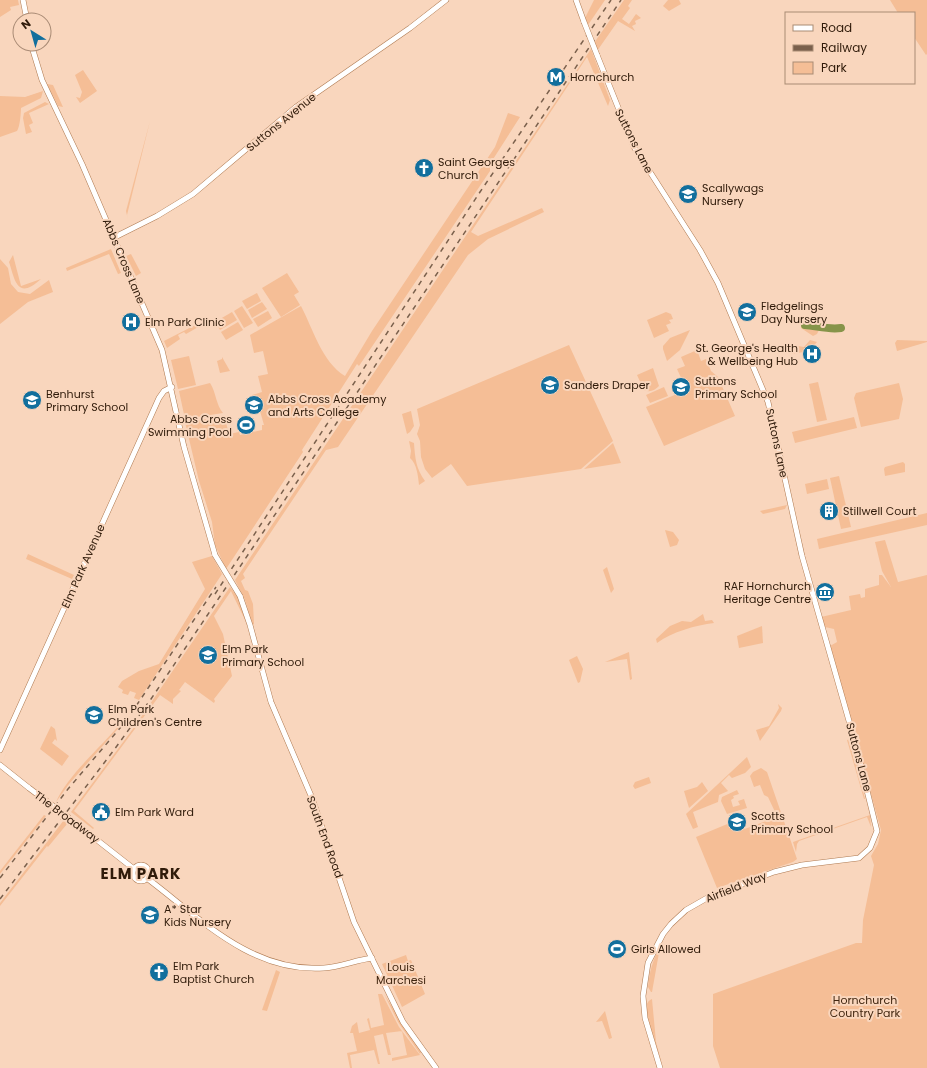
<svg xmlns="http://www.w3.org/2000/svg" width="927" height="1068" viewBox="0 0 927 1068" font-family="Poppins,sans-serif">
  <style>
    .green { fill: #f5be96 }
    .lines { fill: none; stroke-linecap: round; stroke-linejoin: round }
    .river { stroke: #869449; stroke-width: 8 }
    .minor-casing { stroke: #af7a51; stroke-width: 6 }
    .minor { stroke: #fff; stroke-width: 5 }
    .rail { stroke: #7a604c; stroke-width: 1.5; stroke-dasharray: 5 5; stroke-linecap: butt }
    .minor-bridge-casing { stroke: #af7a51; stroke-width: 6; stroke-linecap: butt }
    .minor-bridge { stroke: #fff; stroke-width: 5 }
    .labels { text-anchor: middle; stroke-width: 4; stroke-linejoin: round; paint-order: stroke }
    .poi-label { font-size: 11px; fill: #301b0a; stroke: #f9d6bd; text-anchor: start }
    .street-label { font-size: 11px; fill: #301b0a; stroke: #f9d6bd }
    .park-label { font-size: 11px; fill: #412610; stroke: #f9d6bd }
    .district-label { font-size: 15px; font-weight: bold; letter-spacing: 1px; fill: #301b0a; stroke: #f9d6bd }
  </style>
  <rect width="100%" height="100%" fill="#f9d6bd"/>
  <!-- green -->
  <g class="green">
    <polygon points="0,0 18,0 19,5 10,7 11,10 0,17"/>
    <polygon points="594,0 605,0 588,25 585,18"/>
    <polygon points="624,0 632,0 628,6 630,8 622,19 629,24 636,14 641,18 635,21 636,24 632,26 635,31 618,21 597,51 594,43"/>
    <polygon points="668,0 679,0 681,4 669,11 663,6"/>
    <polygon points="890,0 927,0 927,54 926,55 914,37 914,13 898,13"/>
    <polygon points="591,49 610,100 608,106 587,57 471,232 478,236 542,208 544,212 488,239 468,255 338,447 326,450 243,574 245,578 241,581 245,590 248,591 253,604 254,624 253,625 245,600 235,580"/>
    <polygon points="83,70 97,91 80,103 76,97 80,98 82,92 75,75"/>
    <polygon points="47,84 53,85 63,107 58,106"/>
    <path d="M43 91 41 98 21 108C21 112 20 127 17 131L0 137V96L25 97Z"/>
    <polygon points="45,102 49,104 29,113 33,123 29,125 32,132 26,134 23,118 24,113"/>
    <path d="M508 113 520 117 490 164V171L359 366 357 364 302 450 303 452 226 569 215 545 212 522 199 481 185 422 220 417 225 419 229 434 239 432 240 435 262 430V425H264L260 411H258L257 407H255L252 395 262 392 258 376 268 374 263 351 254 353 250 335 301 306C313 329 322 362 345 376L372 331 495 147Z"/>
    <polygon points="150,121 127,215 128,220 126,211"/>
    <polygon points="111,249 121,273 118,274 109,254 67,271 66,268"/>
    <polygon points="131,254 141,273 136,276 126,256"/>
    <path d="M13 255 21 286 41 279C17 301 15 280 9 262Z"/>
    <polygon points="0,259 8,268 11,284 18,292 30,294 49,280 53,292 28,302 0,324"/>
    <polygon points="287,273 299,292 294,295 300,305 281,317 262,288"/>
    <polygon points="257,293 261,301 247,309 242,301"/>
    <polygon points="262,302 267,309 252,318 248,310"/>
    <polygon points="242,306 253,323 244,328 234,311"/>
    <polygon points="268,311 272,318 258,327 253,319"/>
    <polygon points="232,312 237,320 220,330 215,322"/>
    <polygon points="666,312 671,314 673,319 669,320 671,323 666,325 669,331 654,338 647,320"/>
    <polygon points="812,320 818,320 821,326 817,334 813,336 801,328 803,323"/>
    <polygon points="203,321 200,326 186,334 184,332 178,335 180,339 167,348 164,341"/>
    <polygon points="238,322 243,330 226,340 221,332"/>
    <polygon points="690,330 680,350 667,361 663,349 663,346 670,338"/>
    <polygon points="810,340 817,342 809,351 792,354 798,346 804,347"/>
    <polygon points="897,340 927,341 927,342 897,351 895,343"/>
    <polygon points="569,345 613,441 581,469 467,486 451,464 432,478 425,469 421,457 420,441 417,434 420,425 417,409"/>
    <polygon points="697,350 701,361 706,359 711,371 718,377 735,416 664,446 646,407 677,394 675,389 683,382 677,369 685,366 681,357"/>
    <polygon points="189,356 196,385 178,389 171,360"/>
    <polygon points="222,357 230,371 220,373 217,361 222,359"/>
    <path d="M653 368 659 386C655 390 650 393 644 390L637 375Z"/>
    <polygon points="818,382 827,420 817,422 809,384"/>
    <path d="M210 383C216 392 216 405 223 413L185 419 179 391Z"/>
    <polygon points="899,383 903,399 899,419 861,427 854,398 856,393"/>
    <polygon points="664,387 668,396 650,403 646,395"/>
    <polygon points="411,411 414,426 410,432 407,434 402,414"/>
    <polygon points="854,417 857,428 795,443 792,432"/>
    <path d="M409 441 414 443C415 458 416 469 425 481L419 485C418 476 417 464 410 458L411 451Z"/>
    <polygon points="613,443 621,463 584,469"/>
    <polygon points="903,462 905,464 905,472 885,476 884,469 885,467"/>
    <polygon points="839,476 851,527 841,529 830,478"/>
    <polygon points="827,479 829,489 807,494 805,484"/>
    <polygon points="787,505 785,509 763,514 760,511"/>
    <polygon points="927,513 927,525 819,549 817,539"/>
    <polygon points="665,530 673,532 679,540 677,545 670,547"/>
    <polygon points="885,540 898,582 927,575 927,1068 720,1068 713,1046 713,994 856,943 862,943 863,920 874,865 871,856 878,844 881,830 830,646 837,642 834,629 825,627 821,617 851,610 849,596 860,594 861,598 865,597 865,589 879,585 879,575 882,575 891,587 882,571 875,542"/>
    <polygon points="28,554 74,575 72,579 26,559"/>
    <polygon points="212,556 222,574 139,700 134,698 136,693 130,691 128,695 122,693 123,690 118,687 122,681 139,671 159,664 205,589 192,562"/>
    <polygon points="607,567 614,589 611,593 603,570"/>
    <polygon points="230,587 237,596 247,624 231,591 214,616 223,634 232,676 214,699 215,701 214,703 185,682 179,690 181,691 173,699 173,704 160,695 74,811 94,828 93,829 71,812 135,726"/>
    <path d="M703 614 705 621 712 620 714 623C696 625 672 632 657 643L656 639 670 626 682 621 691 622Z"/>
    <polygon points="762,626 763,643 739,648 737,636"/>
    <polygon points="629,652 632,679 630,680 627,659 605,662"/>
    <polygon points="577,656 583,669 580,682 578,683 569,660"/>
    <polygon points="778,704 782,708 781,711 760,741 756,730 769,726 779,708"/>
    <path d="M121 723H123L69 784 56 802C67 776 102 746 121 723Z"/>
    <polygon points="51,726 55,729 57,741 55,739 52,743 69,756 62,766 40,749"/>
    <polygon points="850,739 865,799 864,799 847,740"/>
    <polygon points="747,757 751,767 745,773 732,778 729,775 721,783 728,791 719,795 718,802 693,812 698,827 693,829 686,814"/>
    <polygon points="761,768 767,772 797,859 793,862 717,888 696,837 737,820 742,830 774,818 776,814 768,797 764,795 760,785 754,787 750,776 753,772"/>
    <polygon points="649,777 651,783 635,789 633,786 635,782"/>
    <polygon points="702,782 708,791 689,808 684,791 697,787"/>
    <polygon points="737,790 739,794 733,796 734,798 731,800 733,807 740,805 738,801 744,799 747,808 727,814 721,801 722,797"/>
    <polygon points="44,815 46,816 0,874 0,871"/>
    <polygon points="870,815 871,827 867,817 799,841 797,844 796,852 793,842"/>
    <polygon points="64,820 75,829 67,824 48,847 47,846 0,906 0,903"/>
    <path d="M660 947 652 992H651L648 987C649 973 653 959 660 947Z"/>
    <polygon points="406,955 408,961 411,960 425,994 402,1007 382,964"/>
    <polygon points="276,970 280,972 267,1011 262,1010"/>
    <polygon points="378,994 382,994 399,1027 420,1055 392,1061 392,1058 407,1055 402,1031 386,1033 391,1055 388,1055 383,1034 374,1036 380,1064 378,1064 374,1050 350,1055 352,1068 350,1068 347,1053 357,1051 353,1033 350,1033 352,1026 357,1022 359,1033 370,1030 367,1019 369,1018 371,1028 384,1025"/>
    <polygon points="384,994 421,1052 420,1054 398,1022"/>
    <path d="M652 999 656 1042 663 1068 647 1016C646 1009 645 1002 652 999Z"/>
    <polygon points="605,1011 612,1038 609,1039 602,1021 596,1022"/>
  </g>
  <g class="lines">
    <!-- river -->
    <path class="river" d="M805 325C817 326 829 330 841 328"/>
    <!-- minor casing -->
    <g class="minor-casing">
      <g id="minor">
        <polyline points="23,0 27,20"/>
        <polyline points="576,0 584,22"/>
        <polyline points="31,44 42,80 82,164 162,350 184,447 215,555"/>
        <polyline points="597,55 634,147 700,250 718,283 768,402 802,556 855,742 877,831 870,848 859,858 802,865 774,872 707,898 686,910 671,924 663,934 648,963 643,996 645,1018 660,1068"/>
        <polyline points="113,238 157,216 193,194 296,107 410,28 446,0"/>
        <polyline points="240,596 250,625 271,702 312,798 354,922 403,1022 436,1068"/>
        <polyline points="0,750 159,398 164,391 172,387"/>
        <polyline points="0,765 29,788"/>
        <polyline points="69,818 134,869"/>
        <circle cx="141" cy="873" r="8"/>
        <path d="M148 879C201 919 252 973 324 968 340 967 356 960 372 958"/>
      </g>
    </g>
    <!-- minor -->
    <use href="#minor" class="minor"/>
    <!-- rail -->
    <g class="rail">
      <polyline points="215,594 480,192 611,0"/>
      <polyline points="0,878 68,789 126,721 216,587"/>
      <polyline points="0,899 114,750 151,699 621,0"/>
    </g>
    <!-- minor-bridge casing -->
    <g class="minor-bridge-casing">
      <g id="minor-bridge">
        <polyline points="584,22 597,55"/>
        <polyline points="215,555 240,596"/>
        <polyline points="29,788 69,818"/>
      </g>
    </g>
    <!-- minor-bridge -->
    <use href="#minor-bridge" class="minor-bridge"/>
  </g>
  <!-- icons -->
  <defs>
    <g id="metro-disc" transform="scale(1)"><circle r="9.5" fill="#126f9d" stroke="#f9d6bd"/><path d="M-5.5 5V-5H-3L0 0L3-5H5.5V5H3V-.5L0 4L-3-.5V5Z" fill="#fff"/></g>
    <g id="church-disc" transform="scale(1)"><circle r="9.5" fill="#126f9d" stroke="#f9d6bd"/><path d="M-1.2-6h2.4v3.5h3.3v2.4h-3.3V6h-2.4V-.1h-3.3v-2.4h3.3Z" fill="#fff"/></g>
    <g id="school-disc" transform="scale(1)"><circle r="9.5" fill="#126f9d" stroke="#f9d6bd"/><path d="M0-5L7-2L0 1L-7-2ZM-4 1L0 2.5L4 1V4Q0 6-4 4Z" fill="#fff"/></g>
    <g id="hospital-disc" transform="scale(1)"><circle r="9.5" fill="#126f9d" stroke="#f9d6bd"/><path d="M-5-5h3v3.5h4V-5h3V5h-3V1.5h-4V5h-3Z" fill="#fff"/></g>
    <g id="stadium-disc" transform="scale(1)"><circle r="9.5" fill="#126f9d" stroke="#f9d6bd"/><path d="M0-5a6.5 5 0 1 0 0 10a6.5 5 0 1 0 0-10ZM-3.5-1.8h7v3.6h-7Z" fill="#fff"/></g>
    <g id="building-disc" transform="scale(1)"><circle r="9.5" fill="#126f9d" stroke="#f9d6bd"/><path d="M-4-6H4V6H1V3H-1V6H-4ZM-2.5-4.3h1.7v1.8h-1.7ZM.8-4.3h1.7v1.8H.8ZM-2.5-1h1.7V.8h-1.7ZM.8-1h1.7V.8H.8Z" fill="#fff"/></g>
    <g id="museum-disc" transform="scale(1)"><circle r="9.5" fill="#126f9d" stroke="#f9d6bd"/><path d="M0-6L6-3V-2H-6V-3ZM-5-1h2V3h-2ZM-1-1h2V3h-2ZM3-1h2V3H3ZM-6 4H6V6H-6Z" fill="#fff"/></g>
    <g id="civic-disc" transform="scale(1)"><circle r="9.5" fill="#126f9d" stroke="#f9d6bd"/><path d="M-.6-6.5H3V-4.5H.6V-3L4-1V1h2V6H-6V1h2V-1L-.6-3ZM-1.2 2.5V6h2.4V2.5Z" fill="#fff"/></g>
  </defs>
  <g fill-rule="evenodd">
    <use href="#metro-disc" x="556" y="77"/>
    <use href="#church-disc" x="424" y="168"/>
    <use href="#school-disc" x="688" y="194"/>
    <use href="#school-disc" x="747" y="312"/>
    <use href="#hospital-disc" x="131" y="322"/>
    <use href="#hospital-disc" x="812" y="354"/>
    <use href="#school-disc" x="550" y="385"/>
    <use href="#school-disc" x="681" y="387"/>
    <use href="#school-disc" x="32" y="400"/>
    <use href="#school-disc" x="254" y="405"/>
    <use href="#stadium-disc" x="246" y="425"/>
    <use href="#building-disc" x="829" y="511"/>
    <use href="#museum-disc" x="825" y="592"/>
    <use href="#school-disc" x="208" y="655"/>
    <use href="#school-disc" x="94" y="715"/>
    <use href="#civic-disc" x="101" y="812"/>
    <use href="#school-disc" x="737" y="822"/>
    <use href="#school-disc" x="150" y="915"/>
    <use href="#stadium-disc" x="617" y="949"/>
    <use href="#church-disc" x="159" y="972"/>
  </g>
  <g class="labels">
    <!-- poi labels -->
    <g class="poi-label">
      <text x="570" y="81">Hornchurch</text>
      <text x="438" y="166">Saint Georges<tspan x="438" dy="13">Church</tspan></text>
      <text x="702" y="192">Scallywags<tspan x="702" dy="13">Nursery</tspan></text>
      <text x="761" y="310">Fledgelings<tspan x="761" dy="13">Day Nursery</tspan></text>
      <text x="145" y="326">Elm Park Clinic</text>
      <text x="798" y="352" text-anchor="end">St. George's Health<tspan x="798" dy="13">&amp; Wellbeing Hub</tspan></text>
      <text x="695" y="385">Suttons<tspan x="695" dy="13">Primary School</tspan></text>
      <text x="564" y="389">Sanders Draper</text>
      <text x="46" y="398">Benhurst<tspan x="46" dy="13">Primary School</tspan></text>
      <text x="268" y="403">Abbs Cross Academy<tspan x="268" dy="13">and Arts College</tspan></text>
      <text x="232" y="423" text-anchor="end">Abbs Cross<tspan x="232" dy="13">Swimming Pool</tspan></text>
      <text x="843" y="515">Stillwell Court</text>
      <text x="811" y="590" text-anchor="end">RAF Hornchurch<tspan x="811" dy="13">Heritage Centre</tspan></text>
      <text x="222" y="653">Elm Park<tspan x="222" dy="13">Primary School</tspan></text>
      <text x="108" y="713">Elm Park<tspan x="108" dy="13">Children's Centre</tspan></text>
      <text x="115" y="816">Elm Park Ward</text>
      <text x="751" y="820">Scotts<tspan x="751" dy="13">Primary School</tspan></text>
      <text x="164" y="913">A* Star<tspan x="164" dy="13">Kids Nursery</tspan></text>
      <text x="631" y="953">Girls Allowed</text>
      <text x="173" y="970">Elm Park<tspan x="173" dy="13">Baptist Church</tspan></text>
    </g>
    <!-- street labels -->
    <g class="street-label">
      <text transform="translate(281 122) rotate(-39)" y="4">Suttons Avenue</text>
      <text transform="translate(634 141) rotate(63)" y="4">Suttons Lane</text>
      <text transform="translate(124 261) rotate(67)" y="4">Abbs Cross Lane</text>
      <text transform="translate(777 443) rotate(78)" y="4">Suttons Lane</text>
      <text transform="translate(83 566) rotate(-66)" y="4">Elm Park Avenue</text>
      <text transform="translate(859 757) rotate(75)" y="4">Suttons Lane</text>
      <text transform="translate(67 817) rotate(37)" y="4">The Broadway</text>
      <text transform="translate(325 837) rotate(70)" y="4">South End Road</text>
      <text transform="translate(736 887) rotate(-22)" y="4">Airfield Way</text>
    </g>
    <!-- park labels -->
    <g class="park-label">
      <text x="401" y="971">Louis<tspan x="401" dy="13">Marchesi</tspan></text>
      <text x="865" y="1004">Hornchurch<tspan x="865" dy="13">Country Park</tspan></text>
    </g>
    <!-- district labels -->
    <g class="district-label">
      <text x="141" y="879">ELM PARK</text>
    </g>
  </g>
  <!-- legend -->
  <rect x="785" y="12" width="130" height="72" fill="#f9d6bd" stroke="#a98b75"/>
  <rect x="793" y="25" width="20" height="6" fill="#ffffff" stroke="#a98b75"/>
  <text x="821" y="32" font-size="12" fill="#301b0a">Road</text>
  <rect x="793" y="45" width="20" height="6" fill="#7a604c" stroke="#a98b75"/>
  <text x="821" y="52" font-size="12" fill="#301b0a">Railway</text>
  <rect x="793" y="62" width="20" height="12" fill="#f5be96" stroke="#a98b75"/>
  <text x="821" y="72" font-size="12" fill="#301b0a">Park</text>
  <!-- north arrow -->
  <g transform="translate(32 32) rotate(323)"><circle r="19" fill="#f9d6bd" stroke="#a98b75"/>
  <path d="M0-3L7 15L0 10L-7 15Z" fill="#126f9d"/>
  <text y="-6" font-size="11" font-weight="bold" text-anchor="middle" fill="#301b0a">N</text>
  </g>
</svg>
